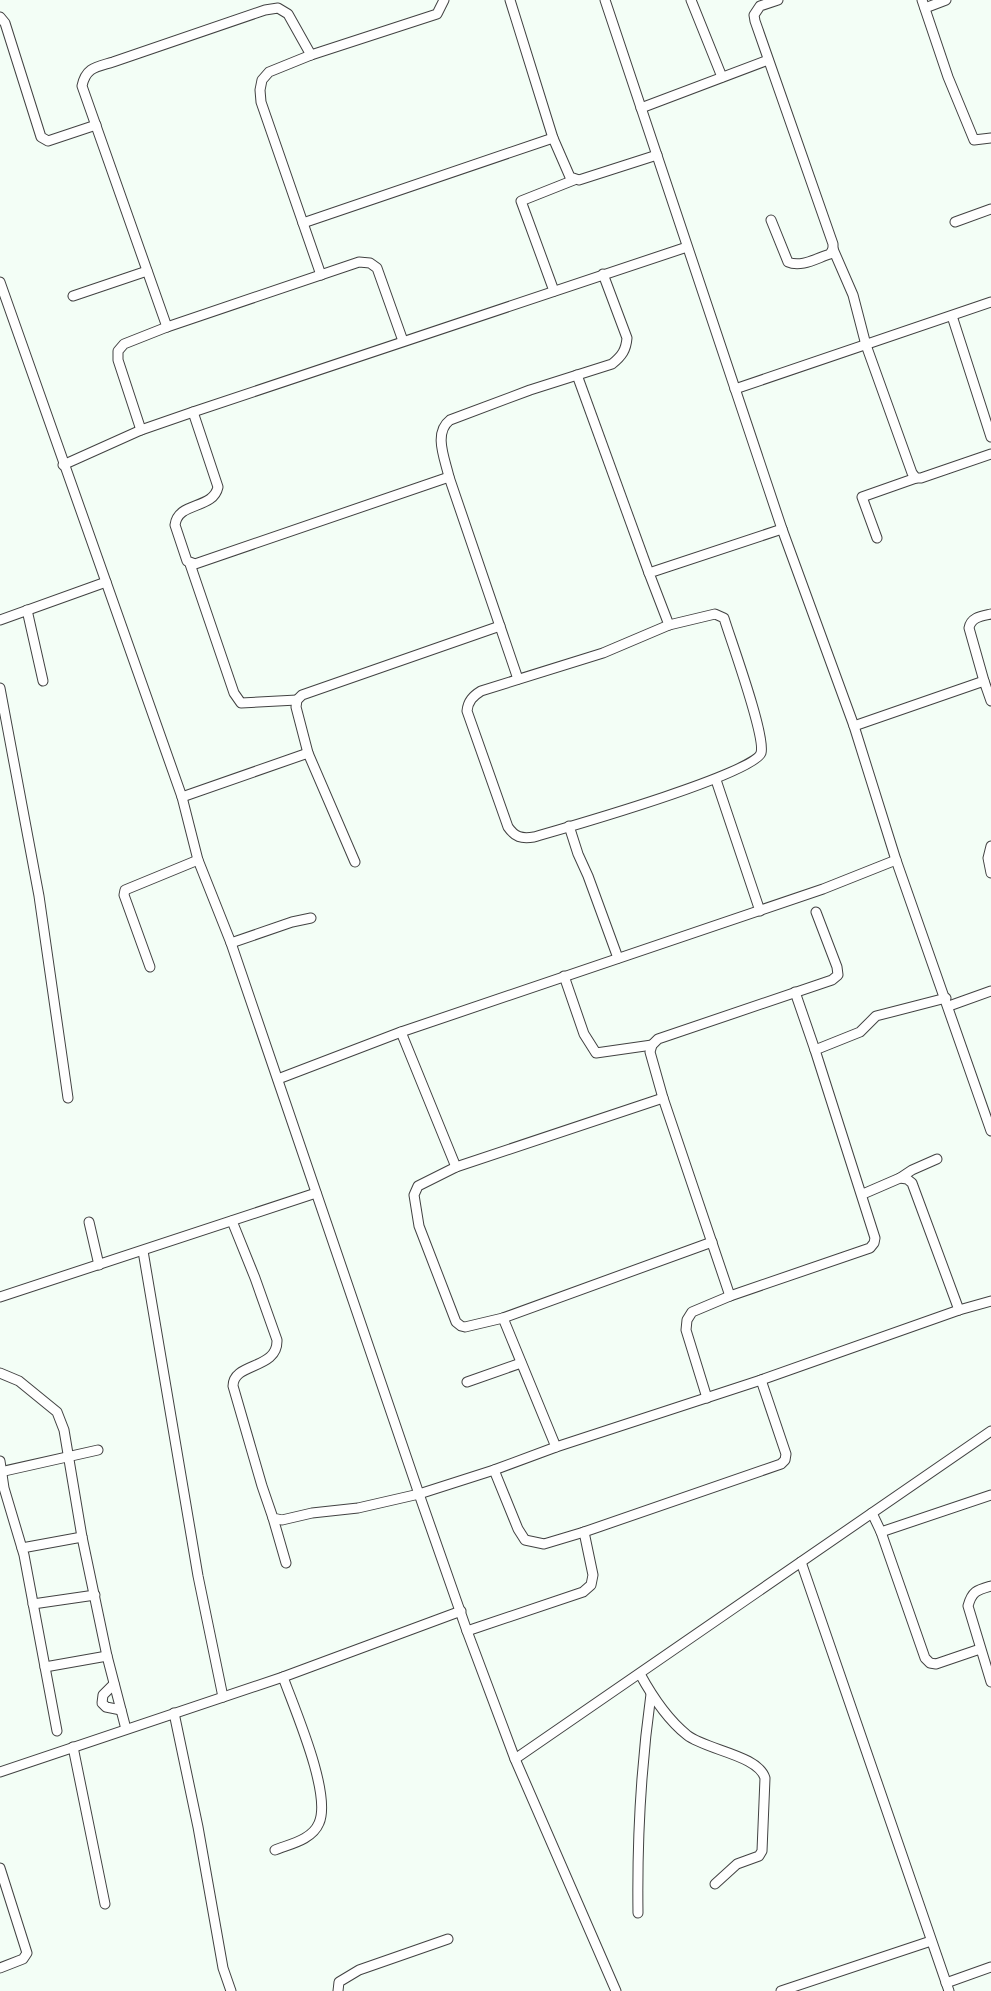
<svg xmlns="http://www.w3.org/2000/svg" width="991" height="1991" viewBox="0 0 991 1991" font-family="'Libre Baskerville',serif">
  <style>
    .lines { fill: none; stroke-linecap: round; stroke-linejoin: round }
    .street-casing { stroke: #424242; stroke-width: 11 }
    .street { stroke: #fff; stroke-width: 9 }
  </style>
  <rect width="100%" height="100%" fill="#f3fef6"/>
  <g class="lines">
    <!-- street casing -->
    <g class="street-casing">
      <g id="street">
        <polyline points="510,0 553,138 570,177 579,180 657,155"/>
        <polyline points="605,0 782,529 854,726 896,860 991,1131"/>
        <polyline points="691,0 722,77"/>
        <polyline points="922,0 948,77 974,140 991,138"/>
        <polyline points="925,8 946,0"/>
        <polyline points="0,17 5,23 41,137 48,141 96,125"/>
        <polyline points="641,108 768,60"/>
        <path d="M771 220 788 262C801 268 817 258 830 254L833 249V244L755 21 754 15 760 6 778 0"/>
        <polyline points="955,222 991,209"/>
        <polyline points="303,223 553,138"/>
        <polyline points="833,249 853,295 866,345 912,473 916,478 921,478 991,454"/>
        <polyline points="321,275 261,102 260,90 262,80 269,72 311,55 437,14 444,0"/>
        <polyline points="0,282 182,797 198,860 231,943 419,1494 467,1631 515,1759 616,1991"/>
        <polyline points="554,291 521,201 574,180"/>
        <polyline points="73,296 147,271"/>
        <polyline points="952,316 991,437"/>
        <path d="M167 327 82 86C86 67 97 67 113 62L265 10 278 8 288 14 311 55"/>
        <polyline points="577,375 649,573"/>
        <polyline points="735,389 991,302"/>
        <path d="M193 412 218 487C213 510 178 501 175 525L187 561 195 564 449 477"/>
        <polyline points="141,430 118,360 118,351 124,344 167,327 359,262 370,263 377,268 403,341"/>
        <polyline points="63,465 141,430 193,412 687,247"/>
        <polyline points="877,538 862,497 916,478"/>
        <polyline points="190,564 234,693 241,703 297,700"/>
        <polyline points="27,610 43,681"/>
        <path d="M715 614 724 618C731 641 766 736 761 753 755 774 565 828 534 837 521 839 515 837 508 827L467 711C468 701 473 696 481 691L603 653 669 625Z"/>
        <polyline points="0,620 106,582"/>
        <polyline points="669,625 649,573 782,529"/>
        <path d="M518 679 449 477C445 459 433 433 450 420L530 390 612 364C622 356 626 350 627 338L603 274"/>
        <path d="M984 681 969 628C971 617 982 616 991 614"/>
        <polyline points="0,688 39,896 68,1098"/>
        <polyline points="854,726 984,681 991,701"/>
        <polyline points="308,753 296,707 297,700 302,695 500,626"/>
        <polyline points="716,780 760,911"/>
        <polyline points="182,797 308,753 355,862"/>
        <polyline points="569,826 578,854 588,876 618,958"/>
        <polyline points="991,846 988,858 991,873"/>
        <polyline points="231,943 292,922 311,918"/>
        <polyline points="150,967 124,895 125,890 198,860"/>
        <polyline points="564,976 584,1034 596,1053 652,1045"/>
        <polyline points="795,992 815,1050"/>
        <polyline points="949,1006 991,991"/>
        <polyline points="401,1032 456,1167"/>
        <polyline points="278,1079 401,1032 823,889 896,860"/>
        <polyline points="900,1178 912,1170 937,1159"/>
        <polyline points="863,1194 900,1178 907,1179 912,1183 959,1310"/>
        <path d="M232 1221 255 1278 277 1340C278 1370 233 1362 233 1386L262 1486 273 1518 282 1520 312 1513 358 1508 419 1494 494 1470 556 1447 761 1380 959 1310 991 1301"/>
        <polyline points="89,1222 99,1265"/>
        <polyline points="143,1251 198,1576 223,1697"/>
        <polyline points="730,1296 663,1098 650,1052 652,1045 658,1039 832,980 838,975 837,967 816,912"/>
        <polyline points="0,1297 316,1193"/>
        <polyline points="503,1318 465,1327 461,1326 456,1322 419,1226 414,1195 418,1186 456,1167 663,1098"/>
        <polyline points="0,1373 19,1381 57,1412 64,1430 82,1537 107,1656 126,1729"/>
        <polyline points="467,1382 521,1363"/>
        <polyline points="707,1398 686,1330 687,1320 692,1312 730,1296 870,1248 874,1243 875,1238 815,1050 860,1032 876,1016 946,998"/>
        <polyline points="556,1447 503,1318 712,1242"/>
        <polyline points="0,1461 4,1488 24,1555 57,1731"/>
        <polyline points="494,1470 518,1529 525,1540 544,1544 584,1532"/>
        <polyline points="0,1472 98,1450"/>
        <polyline points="872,1513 881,1532 991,1495"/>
        <polyline points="273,1518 286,1563"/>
        <polyline points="881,1532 925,1658 930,1663 936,1664 980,1649"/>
        <polyline points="22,1548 82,1537"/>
        <polyline points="801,1562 949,1991"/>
        <path d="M991 1586C977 1590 972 1591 968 1606L991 1682"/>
        <polyline points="33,1604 95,1595"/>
        <polyline points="467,1631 583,1592 591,1585 593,1575 584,1532 781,1464 785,1460 786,1454 761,1380"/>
        <polyline points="45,1667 107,1656"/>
        <path d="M640 1674C652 1696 667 1719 687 1735 706 1750 758 1755 765 1778L762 1851 759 1856 737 1864 715 1884"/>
        <polyline points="114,1684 103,1695 102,1703 106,1707 121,1710"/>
        <polyline points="174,1713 198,1827 223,1968 231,1991"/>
        <polyline points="73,1747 105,1904"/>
        <polyline points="515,1759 991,1431"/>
        <polyline points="0,1772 283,1677 461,1611"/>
        <path d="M275 1850C290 1844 312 1840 319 1823 332 1794 294 1708 283 1677"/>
        <polyline points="0,1868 27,1953 23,1959 0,1968"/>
        <path d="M638 1913C637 1841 641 1766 651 1694"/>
        <polyline points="946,1983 991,1967"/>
        <polyline points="338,1991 339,1982 359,1970 448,1939"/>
        <polyline points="781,1991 931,1941"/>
      </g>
    </g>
    <!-- street -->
    <use href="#street" class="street"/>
  </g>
</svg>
